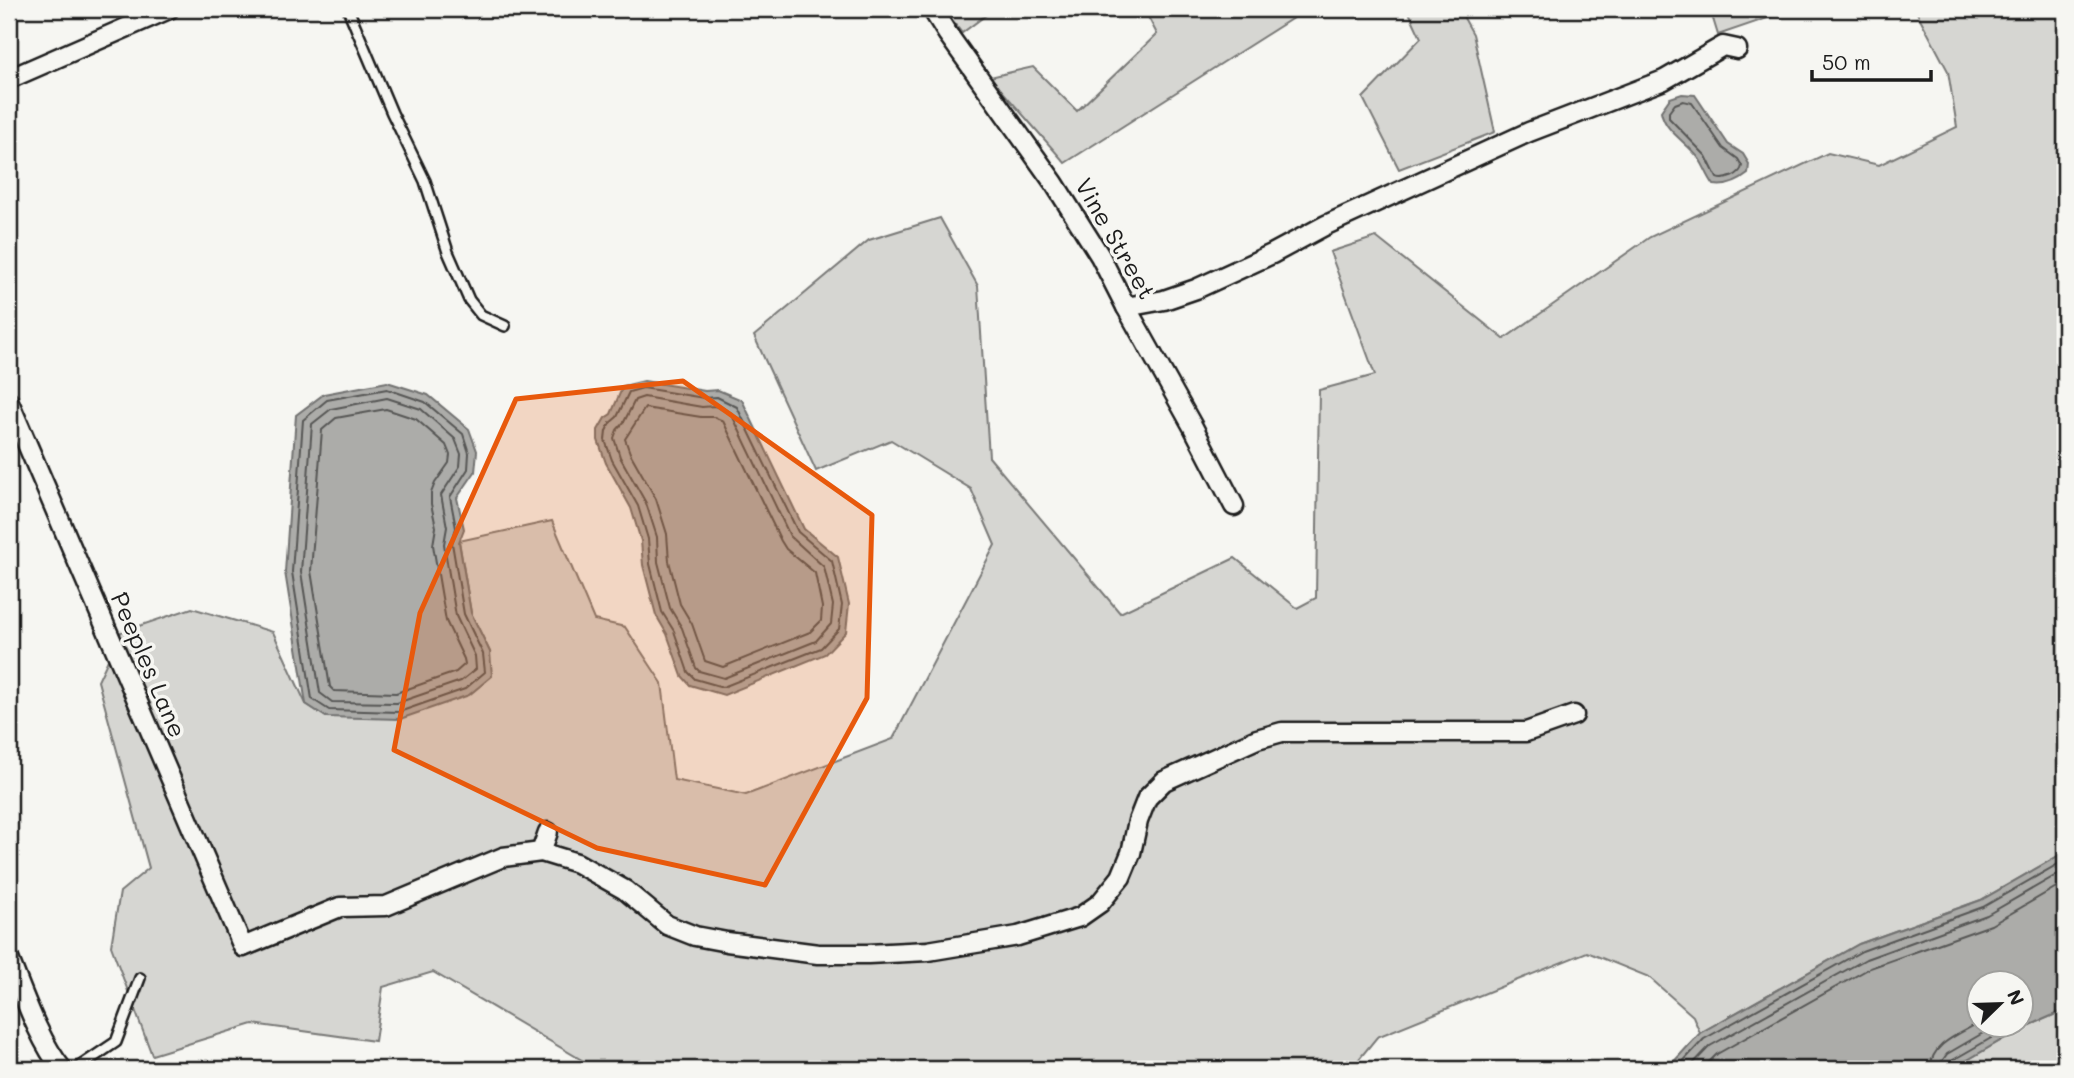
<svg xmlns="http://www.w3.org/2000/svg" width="2074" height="1078" viewBox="0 0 2074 1078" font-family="Mali,sans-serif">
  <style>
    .green { fill: #d6d6d2; stroke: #797977; stroke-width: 2 }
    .water { fill: #acaca9; stroke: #727271; stroke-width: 2; fill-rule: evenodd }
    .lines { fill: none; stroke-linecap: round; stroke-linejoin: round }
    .shore { stroke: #565654; stroke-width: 2 }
    .service-casing { stroke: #1c1c1c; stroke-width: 14 }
    .minor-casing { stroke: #1c1c1c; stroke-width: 23 }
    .service { stroke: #f6f6f2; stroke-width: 9 }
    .minor { stroke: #f6f6f2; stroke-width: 18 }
    .marked { fill: #e8590c; fill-opacity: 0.2; stroke: #e8590c; stroke-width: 5; stroke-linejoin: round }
    .labels { text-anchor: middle; stroke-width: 7; stroke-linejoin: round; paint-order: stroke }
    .street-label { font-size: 24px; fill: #1c1c1c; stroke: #f6f6f2 }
  </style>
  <rect width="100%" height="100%" fill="#f6f6f2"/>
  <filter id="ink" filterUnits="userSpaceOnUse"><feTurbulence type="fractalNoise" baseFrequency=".0143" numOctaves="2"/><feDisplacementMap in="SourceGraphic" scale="14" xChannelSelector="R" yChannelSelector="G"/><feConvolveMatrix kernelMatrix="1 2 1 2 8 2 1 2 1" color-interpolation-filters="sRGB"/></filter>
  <g filter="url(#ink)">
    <!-- green -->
    <g class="green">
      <polygon points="943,9 994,9 962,33"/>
      <polygon points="1144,9 1307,9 1065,163 990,77 1033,67 1077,111 1157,34"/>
      <polygon points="1379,9 1459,9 1473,34 1495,132 1399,169 1363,98 1421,38 1408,10"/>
      <polygon points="1710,9 1794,9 1718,35"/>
      <polygon points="1915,9 2065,9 2065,852 1981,900 1859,944 1700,1033 1693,1016 1649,977 1587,952 1377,1037 1351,1069 597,1069 433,972 383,987 375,1041 253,1024 152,1055 111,946 120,892 149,868 98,681 121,632 192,608 273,632 306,704 326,717 490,652 471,613 459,541 552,521 594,620 625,627 662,683 674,780 746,795 893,739 995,545 971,489 891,440 816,471 754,336 869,240 940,218 978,286 989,457 1120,613 1235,558 1297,608 1316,598 1319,390 1375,375 1330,252 1376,237 1504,339 1650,237 1828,153 1879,165 1957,127 1948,71"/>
      <polygon points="2065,1010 2065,1069 1952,1069 2019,1030"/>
    </g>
    <!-- water -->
    <g class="water">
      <path d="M1682 94 1695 95 1728 144 1743 154 1749 164 1748 174C1738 182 1727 187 1714 185 1708 177 1705 168 1700 160 1688 142 1665 133 1661 111L1670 98Z"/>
      <polygon points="644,381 705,391 718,390 742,400 804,529 838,557 849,604 846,632 825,654 724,695 690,685 682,676 667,634 656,615 643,565 641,541 631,508 606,463 598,440 598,430 605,418 611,414 623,386"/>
      <polygon points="387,382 428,395 469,429 477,451 475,472 457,498 464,529 459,542 471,613 490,652 492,676 469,695 400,719 326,717 306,704 285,572 296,415 324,394"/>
      <path d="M2065 852V1010L2019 1030 1952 1069H1667L1700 1033 1859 944 1981 900ZM1980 984H2022V1026H1980Z"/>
    </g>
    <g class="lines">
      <!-- shore -->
      <g class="shore">
        <path d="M1683 101 1692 103 1723 148 1738 159 1742 166C1741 175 1725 181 1717 178L1706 156 1669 118V112L1675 104Z"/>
        <polygon points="643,388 704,398 717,397 737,407 798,532 832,561 842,605 839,629 821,648 723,687 695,679 688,672 674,631 662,612 650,564 648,539 638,506 612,460 605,440 606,431 610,423 617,417 629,392"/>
        <polygon points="387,389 425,402 463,434 469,453 468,469 450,497 456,528 452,543 464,614 483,654 485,672 465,689 399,712 329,710 312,699 292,572 303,420 327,400"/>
        <polygon points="644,397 702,407 715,406 731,413 790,536 824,567 833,605 831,624 816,641 724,678 699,671 696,668 682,628 670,608 658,562 657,537 646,503 620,457 614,438 617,430 624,422 635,400"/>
        <polygon points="387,398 421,409 455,439 461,454 460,466 441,495 447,527 444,544 456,616 475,656 476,669 461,681 397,703 332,702 320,693 301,572 312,424 331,409"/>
        <polygon points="645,408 701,417 714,417 723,421 781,541 786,549 815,573 822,607 821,621 810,632 723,667 705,661 692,624 680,604 669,561 667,534 656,499 630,453 625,439"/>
        <polygon points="386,409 416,419 446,445 450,455 449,463 435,483 431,493 431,504 436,527 433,545 446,621 464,659 465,664 456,672 396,693 334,691 330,687 311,571 322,430 336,418"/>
        <polyline points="1676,1069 1704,1039 1862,951 1983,907 2065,860"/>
        <polyline points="1688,1069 1710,1046 1866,959 1987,915 2065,870"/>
        <polyline points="1702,1069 1717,1054 1870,968 1991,925 2065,882"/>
        <path d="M1930 1069C1931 1043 1960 1034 1980 1022"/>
        <polyline points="1941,1069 1942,1061 1947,1054 1995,1026"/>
        <polyline points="1950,1069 1950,1064 1953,1060 2012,1026"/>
      </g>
      <!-- service casing -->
      <g class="service-casing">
        <g id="service">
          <polyline points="348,9 392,113 425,181 448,252 469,300 481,315 505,326"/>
          <polyline points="76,1069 116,1042 140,978"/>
        </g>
      </g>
      <!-- minor casing -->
      <g class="minor-casing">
        <g id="minor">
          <polyline points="932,9 947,33 1054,183 1100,256 1126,307 1193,427 1234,506"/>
          <polyline points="9,79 169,9"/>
          <polyline points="1126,307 1164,300 1196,289 1272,254 1326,225 1529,132 1664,80 1723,46 1737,49"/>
          <polyline points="9,402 243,947 340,907 386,906 503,857 541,852 577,863 625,890 667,925 695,936 727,942 818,954 868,954 928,951 1018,936 1080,917 1100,903 1121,877 1131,853 1138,821 1147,798 1164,781 1257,739 1282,732 1526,732 1574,715"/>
          <polyline points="541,852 548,832"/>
          <path d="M9 959C23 993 39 1041 62 1069"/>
        </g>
      </g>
      <!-- service -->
      <use href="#service" class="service"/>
      <!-- minor -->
      <use href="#minor" class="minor"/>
    </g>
  </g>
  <!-- marked area -->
  <path class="marked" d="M683 381 872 515 867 698 765 885 597 848 394 750 420 613 516 399Z"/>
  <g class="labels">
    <!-- street labels -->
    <g class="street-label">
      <text transform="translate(1115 239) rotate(60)" y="8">Vine Street</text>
      <text transform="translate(148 665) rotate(67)" y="8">Peeples Lane</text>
    </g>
  </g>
  <!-- margin -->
  <rect width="2074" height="1078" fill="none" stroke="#f6f6f2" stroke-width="35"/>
  <rect x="18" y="18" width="2039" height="1043" fill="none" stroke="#1c1c1c" stroke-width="2.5" filter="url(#ink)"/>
  <!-- north arrow -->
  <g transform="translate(2000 1004) rotate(67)"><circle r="33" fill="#f6f6f2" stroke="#9f9f9c" stroke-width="2"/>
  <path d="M0-5L12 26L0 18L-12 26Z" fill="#1c1c1c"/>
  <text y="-10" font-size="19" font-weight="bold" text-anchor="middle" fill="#1c1c1c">N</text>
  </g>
  <!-- scale -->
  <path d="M1812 70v10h119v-10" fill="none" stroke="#1c1c1c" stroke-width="3.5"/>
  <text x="1822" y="70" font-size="21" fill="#1c1c1c" stroke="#f6f6f2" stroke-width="5" paint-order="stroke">50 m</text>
</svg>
